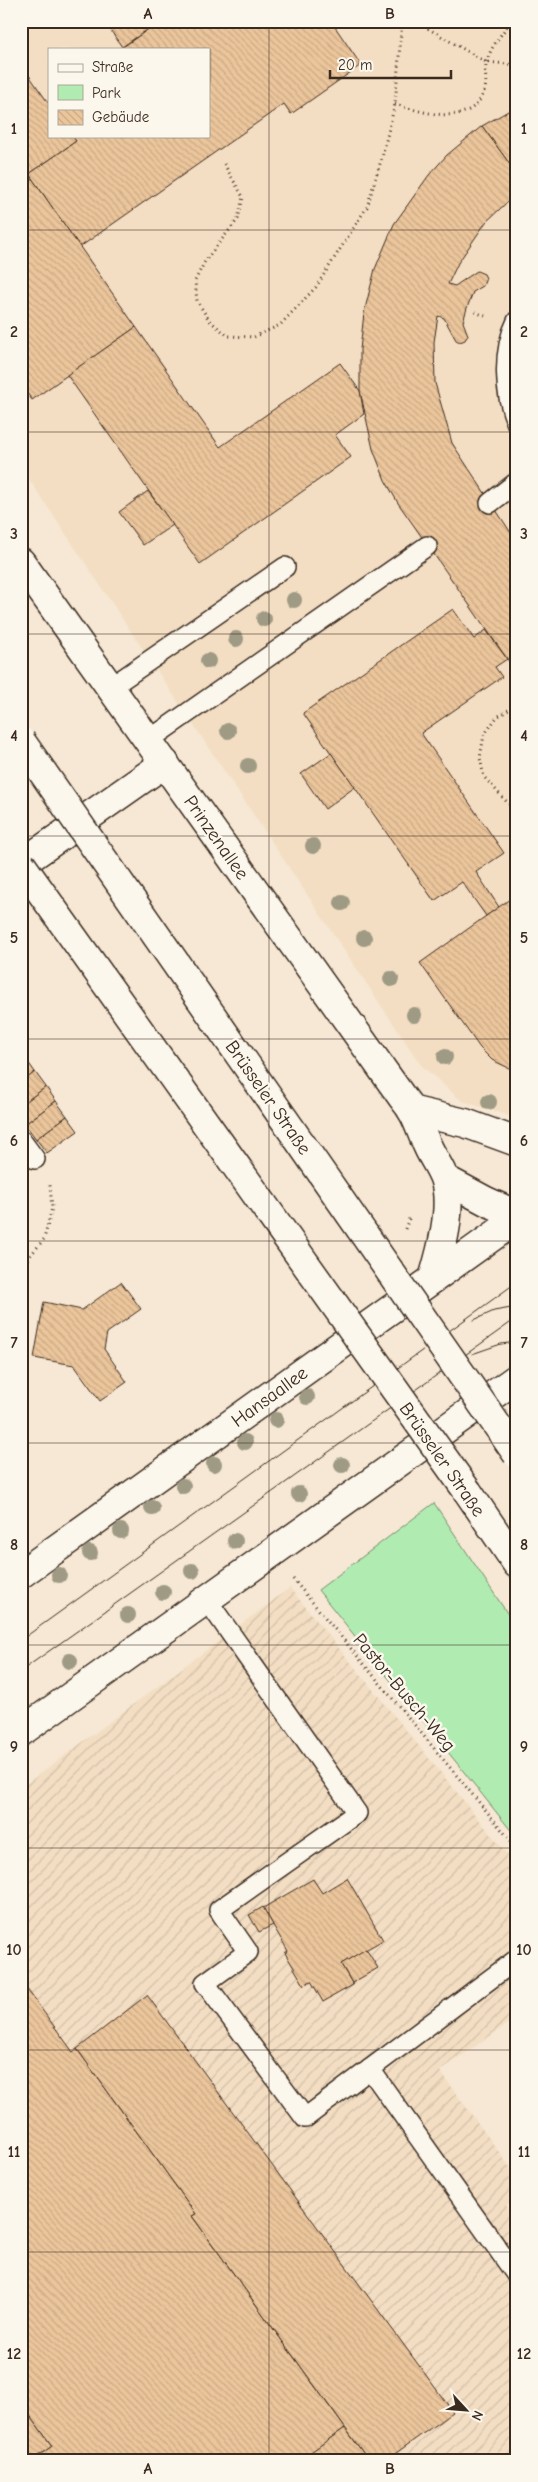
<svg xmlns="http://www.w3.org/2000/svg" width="538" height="2482" viewBox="0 0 538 2482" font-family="'Comic Neue',sans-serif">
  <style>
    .built { fill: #f3dec3; fill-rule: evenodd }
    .industrial { fill: url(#industrial-furrows) }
    .green { fill: #b0ecb2; stroke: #768b68 }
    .building { fill: url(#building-back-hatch); stroke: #3b2a1e }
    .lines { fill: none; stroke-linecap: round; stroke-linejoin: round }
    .lane-casing { stroke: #3b2a1e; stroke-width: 22 }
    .street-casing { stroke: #3b2a1e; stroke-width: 31 }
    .secondary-casing { stroke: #3b2a1e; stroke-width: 31 }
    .highway-casing { stroke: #3b2a1e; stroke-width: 31 }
    .path { stroke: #3b2a1e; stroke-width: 3; stroke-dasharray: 1 4; stroke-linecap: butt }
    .lane { stroke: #fbf7ec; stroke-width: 19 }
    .street { stroke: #fbf7ec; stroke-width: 28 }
    .secondary { stroke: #fbf7ec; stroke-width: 28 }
    .highway { stroke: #fbf7ec; stroke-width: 28 }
    .tram { stroke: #3b2a1e; stroke-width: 1 }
    .highway-bridge-casing { stroke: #3b2a1e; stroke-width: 31; stroke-linecap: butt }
    .highway-bridge { stroke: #fbf7ec; stroke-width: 28 }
    .tree { fill: #9f9a84 }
    .grid { fill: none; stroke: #3b2a1e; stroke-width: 1; stroke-opacity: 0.55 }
    .labels { text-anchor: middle; stroke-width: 5; stroke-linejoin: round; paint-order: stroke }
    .street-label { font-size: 19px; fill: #3b2a1e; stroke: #fbf7ec }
    .neatline { fill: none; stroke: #3b2a1e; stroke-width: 2 }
    .grid-label { font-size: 16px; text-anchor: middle; font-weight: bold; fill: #3b2a1e }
  </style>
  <defs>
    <pattern id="industrial-furrows" width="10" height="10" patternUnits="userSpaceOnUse" patternTransform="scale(1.25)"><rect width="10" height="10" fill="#f3dec3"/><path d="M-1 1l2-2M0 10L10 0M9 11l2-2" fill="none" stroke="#d1bfa7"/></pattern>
    <pattern id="building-back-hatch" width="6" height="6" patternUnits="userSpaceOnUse" patternTransform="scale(1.25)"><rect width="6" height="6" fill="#ebc59b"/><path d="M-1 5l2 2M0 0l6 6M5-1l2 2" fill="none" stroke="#caa985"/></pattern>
  </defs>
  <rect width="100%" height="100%" fill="#f6e8d4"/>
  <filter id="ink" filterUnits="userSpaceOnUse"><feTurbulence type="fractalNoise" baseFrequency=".02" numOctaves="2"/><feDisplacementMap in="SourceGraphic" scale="10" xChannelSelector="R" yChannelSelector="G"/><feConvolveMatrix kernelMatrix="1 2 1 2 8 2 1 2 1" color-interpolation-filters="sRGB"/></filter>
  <g filter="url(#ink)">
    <!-- built -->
    <path class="built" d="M21 21H517V1118L462 1101 421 1065 21 467ZM49 49H209V136H49Z"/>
    <!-- industrial -->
    <polygon class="industrial" points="290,1588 517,1866 517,2017 440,2071 517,2177 517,2197 506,2205 517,2220 517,2461 21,2461 21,1788"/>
    <!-- green -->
    <polygon class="green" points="434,1503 517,1628 517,1838 318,1590"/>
    <!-- building -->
    <g class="building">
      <polygon points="113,21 154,21 156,24 122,47 107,25"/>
      <polygon points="160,21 331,21 361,65 291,114 284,104 80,247 29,174 76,141 72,136 209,136 209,49 120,49"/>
      <polygon points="21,64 49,104 49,136 72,136 76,141 29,174 136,327 32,400 21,385"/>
      <polygon points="517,106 517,174 482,126"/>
      <polygon points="482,126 517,174 517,193 486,222 458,263 448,284 455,286 477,271 484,274 486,278 483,286 473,292 467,308 463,322 468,335 465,340 460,342 456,340 444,318 438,316 434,342 435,383 452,443 517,542 517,673 398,503 385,480 373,449 360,391 360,350 364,313 375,269 394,224 429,175 447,155"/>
      <polygon points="136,327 220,447 340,363 360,391 364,414 335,435 351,457 200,564 67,375"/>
      <polygon points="148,491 173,525 143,545 119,512"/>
      <polygon points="453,609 474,639 486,630 507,659 495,667 502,677 421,733 504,853 476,872 499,907 486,916 462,882 434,901 303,713"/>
      <polygon points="331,753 355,787 325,809 301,774"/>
      <polygon points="517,894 517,1063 514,1062 511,1069 492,1060 480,1048 420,963"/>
      <polygon points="25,1058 35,1072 21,1083 21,1061"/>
      <polygon points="35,1072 46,1087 21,1105 21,1083"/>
      <polygon points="46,1087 56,1101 25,1124 21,1118 21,1105"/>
      <polygon points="56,1101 67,1116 36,1139 25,1124"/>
      <polygon points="67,1116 78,1131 47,1153 36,1139"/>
      <polygon points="121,1282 141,1309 107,1333 104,1349 127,1382 100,1401 74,1365 34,1358 44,1302 82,1310"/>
      <polygon points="347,1878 383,1940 341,1964 353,1985 323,2002 311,1981 304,1985 285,1953 288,1951 263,1908 313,1879 322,1893"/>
      <polygon points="263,1907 273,1925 259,1932 249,1915"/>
      <polygon points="366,1949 378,1968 352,1983 341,1964"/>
      <polygon points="21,1981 73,2052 77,2049 196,2214 192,2216 345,2428 299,2461 31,2461 52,2446 21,2403"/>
      <polygon points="147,1995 453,2412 385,2461 369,2461 192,2216 196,2214 77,2049"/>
      <polygon points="21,2403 52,2446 31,2461 21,2461"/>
      <polygon points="345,2428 369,2461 312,2461 308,2454"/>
      <polygon points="308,2454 312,2461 299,2461"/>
    </g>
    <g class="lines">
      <!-- lane casing -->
      <g class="lane-casing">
        <g id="lane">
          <path d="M517 321C502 351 504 394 517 424"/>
          <polyline points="490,503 517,482"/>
          <polyline points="111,687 285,567"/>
          <polyline points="149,740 427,546"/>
          <polyline points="21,1140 35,1159"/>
          <polyline points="207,1600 357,1813 219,1910 248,1952 205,1983 305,2118 370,2069"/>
          <polyline points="517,1959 370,2069 517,2276"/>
        </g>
      </g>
      <!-- street casing -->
      <g class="street-casing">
        <polyline id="street" points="21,864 165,763"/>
      </g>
      <!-- secondary casing -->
      <g class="secondary-casing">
        <g id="secondary">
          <path d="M21 562 402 1097C418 1116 418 1126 428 1147 433 1158 440 1167 444 1178 454 1206 441 1252 433 1279"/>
          <polyline points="414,1111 465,1123 517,1142"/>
          <polyline points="445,1179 486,1201 517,1215"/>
          <polyline points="21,1574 517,1219"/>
          <polyline points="21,1732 517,1378"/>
        </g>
      </g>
      <!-- highway casing -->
      <g class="highway-casing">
        <polyline id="highway" points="468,1492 517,1564"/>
      </g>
      <!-- path -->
      <g class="path">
        <polyline points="415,21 486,62 517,65"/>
        <path d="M395 104C424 113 474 129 485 88 487 79 484 69 487 61 491 46 502 34 511 21"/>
        <polyline points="224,164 243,197 238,219 205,261 195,281 197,301 209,320 228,336 254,337 280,325 316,287 367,207 382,157 395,104 402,21"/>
        <polyline points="475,312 485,316"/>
        <polyline points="517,705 497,717 484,735 480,758 484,777 517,813"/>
        <polyline points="405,1229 410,1216"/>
        <polyline points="21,1267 44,1239 52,1208 50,1185"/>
        <polyline points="293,1579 517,1848"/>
      </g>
      <!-- lane -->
      <use href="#lane" class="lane"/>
      <!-- street -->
      <use href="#street" class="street"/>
      <!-- secondary -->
      <use href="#secondary" class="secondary"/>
      <!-- highway -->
      <use href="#highway" class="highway"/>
      <!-- tram -->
      <g class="tram">
        <polyline points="474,1320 494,1311 517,1307"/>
        <polyline points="472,1354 501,1344 517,1342"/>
        <polyline points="21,1640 517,1282"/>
        <polyline points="21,1671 517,1318"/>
      </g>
      <!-- highway-bridge casing -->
      <g class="highway-bridge-casing">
        <g id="highway-bridge">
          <polyline points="21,741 517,1454"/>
          <polyline points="21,864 468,1492"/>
        </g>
      </g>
      <!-- highway-bridge -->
      <use href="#highway-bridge" class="highway-bridge"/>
    </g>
    <!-- trees -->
    <g class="tree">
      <circle cx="294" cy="600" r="8"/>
      <circle cx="264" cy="619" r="8"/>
      <circle cx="236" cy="639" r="8"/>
      <circle cx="208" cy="661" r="8"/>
      <circle cx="228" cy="731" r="8"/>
      <circle cx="248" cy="766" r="8"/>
      <circle cx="313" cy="846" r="8"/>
      <circle cx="342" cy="903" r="8"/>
      <circle cx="364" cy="938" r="8"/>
      <circle cx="391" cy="979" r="8"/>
      <circle cx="414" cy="1015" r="8"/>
      <circle cx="445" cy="1057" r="8"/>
      <circle cx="489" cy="1102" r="8"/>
      <circle cx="307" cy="1397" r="8"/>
      <circle cx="276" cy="1420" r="8"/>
      <circle cx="245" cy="1442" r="8"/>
      <circle cx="214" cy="1464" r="8"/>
      <circle cx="342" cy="1465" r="8"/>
      <circle cx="183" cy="1486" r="8"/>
      <circle cx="299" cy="1494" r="8"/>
      <circle cx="152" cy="1508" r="8"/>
      <circle cx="121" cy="1531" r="8"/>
      <circle cx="235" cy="1541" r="8"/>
      <circle cx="90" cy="1553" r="8"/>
      <circle cx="192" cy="1571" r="8"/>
      <circle cx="59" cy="1575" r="8"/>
      <circle cx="163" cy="1592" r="8"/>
      <circle cx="128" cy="1615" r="8"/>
      <circle cx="70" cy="1661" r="8"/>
    </g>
  </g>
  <!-- grid -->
  <path class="grid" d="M269 21V2461M21 230H517M21 432H517M21 634H517M21 836H517M21 1039H517M21 1241H517M21 1443H517M21 1645H517M21 1848H517M21 2050H517M21 2252H517"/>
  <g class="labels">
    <!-- street labels -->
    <g class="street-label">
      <text transform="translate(217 837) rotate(55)" y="7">Prinzenallee</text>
      <text transform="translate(269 1097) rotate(55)" y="7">Brüsseler Straße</text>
      <text transform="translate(269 1396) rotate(-36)" y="7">Hansaallee</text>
      <text transform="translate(443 1459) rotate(55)" y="7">Brüsseler Straße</text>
      <text transform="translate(405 1692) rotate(50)" y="7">Pastor-Busch-Weg</text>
    </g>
  </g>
  <!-- margin -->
  <rect width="538" height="2482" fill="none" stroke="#fbf7ec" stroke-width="55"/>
  <!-- legend -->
  <rect x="48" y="48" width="162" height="90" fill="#fbf7ec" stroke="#aea59a"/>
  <rect x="58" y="64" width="25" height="8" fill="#fbf7ec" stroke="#aea59a"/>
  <text x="92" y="72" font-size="15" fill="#3b2a1e">Straße</text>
  <rect x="58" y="85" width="25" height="15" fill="#b0ecb2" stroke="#aea59a"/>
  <text x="92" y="98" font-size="15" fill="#3b2a1e">Park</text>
  <rect x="58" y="110" width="25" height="15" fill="url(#building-back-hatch)" stroke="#aea59a"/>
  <text x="92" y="122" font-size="15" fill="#3b2a1e">Gebäude</text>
  <!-- north arrow -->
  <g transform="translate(466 2410) rotate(116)" stroke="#fbf7ec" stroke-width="4" paint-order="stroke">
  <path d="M0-4L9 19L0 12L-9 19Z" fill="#3b2a1e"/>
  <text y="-8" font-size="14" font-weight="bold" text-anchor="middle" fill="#3b2a1e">N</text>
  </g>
  <!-- scale -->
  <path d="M330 70v8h121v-8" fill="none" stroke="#3b2a1e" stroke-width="2.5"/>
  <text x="338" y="70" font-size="15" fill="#3b2a1e" stroke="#fbf7ec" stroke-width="4" paint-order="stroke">20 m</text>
  <rect x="28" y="28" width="482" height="2426" class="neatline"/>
  <g class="grid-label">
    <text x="148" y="19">A</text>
    <text x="390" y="19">B</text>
    <text x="14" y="134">1</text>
    <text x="524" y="134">1</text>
    <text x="14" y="337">2</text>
    <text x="524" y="337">2</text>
    <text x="14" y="539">3</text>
    <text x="524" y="539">3</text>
    <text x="14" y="741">4</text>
    <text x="524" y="741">4</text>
    <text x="14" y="943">5</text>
    <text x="524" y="943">5</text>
    <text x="14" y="1146">6</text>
    <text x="524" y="1146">6</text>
    <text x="14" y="1348">7</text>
    <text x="524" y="1348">7</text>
    <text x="14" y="1550">8</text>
    <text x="524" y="1550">8</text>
    <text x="14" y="1752">9</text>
    <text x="524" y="1752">9</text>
    <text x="14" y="1955">10</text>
    <text x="524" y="1955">10</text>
    <text x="14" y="2157">11</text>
    <text x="524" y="2157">11</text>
    <text x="14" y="2359">12</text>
    <text x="524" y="2359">12</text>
    <text x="148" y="2474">A</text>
    <text x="390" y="2474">B</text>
  </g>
</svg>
